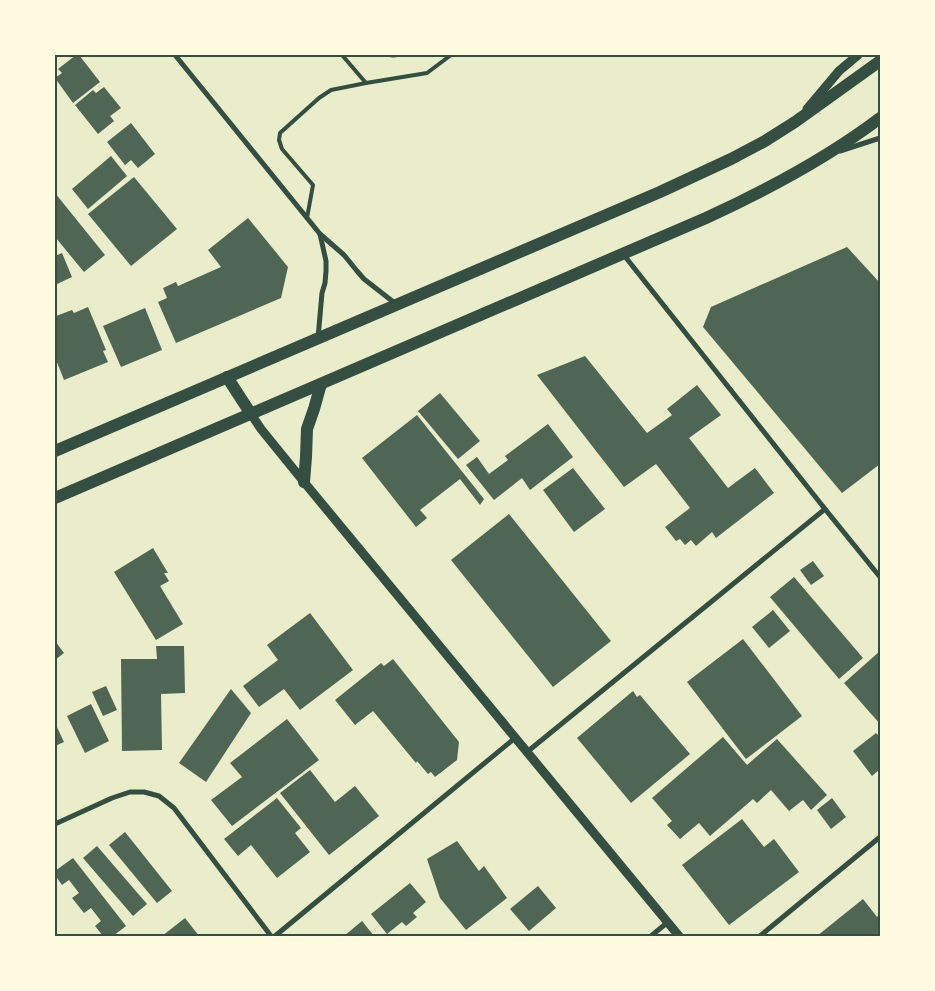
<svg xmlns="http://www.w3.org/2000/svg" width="935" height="991" viewBox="0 0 935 991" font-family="'Space Grotesk',sans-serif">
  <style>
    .building { fill: #4f6655 }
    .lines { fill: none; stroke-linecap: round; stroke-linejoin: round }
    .path { stroke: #344e41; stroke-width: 3 }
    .service { stroke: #344e41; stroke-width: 4 }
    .minor { stroke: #344e41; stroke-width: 5 }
    .tertiary { stroke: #344e41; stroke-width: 9 }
    .primary { stroke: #344e41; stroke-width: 12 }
    .neatline { fill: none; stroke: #344e41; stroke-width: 2 }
  </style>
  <rect width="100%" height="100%" fill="#e9edc9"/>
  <!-- building -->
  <g class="building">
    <polygon points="76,55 79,55 100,82 73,103 55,78 62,73 58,69"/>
    <polygon points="104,87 121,108 110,116 114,121 98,134 75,105 93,90 96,93"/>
    <polygon points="131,123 155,154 138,168 131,160 125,165 107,142"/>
    <polygon points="111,156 127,176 88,209 72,189"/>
    <polygon points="134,177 177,229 131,266 88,214"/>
    <polygon points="55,193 105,255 84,272 56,238 55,239"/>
    <polygon points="248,218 288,267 281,298 176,343 158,302 167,298 163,288 176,282 178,286 221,267 208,250"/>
    <polygon points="847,247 880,283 880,464 842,493 703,327 711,307"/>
    <polygon points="62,253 72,277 55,285 55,256"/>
    <polygon points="88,307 106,350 103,351 108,362 64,380 55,357 55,313 56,316 72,310 74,313"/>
    <polygon points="145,308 162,350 121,367 103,326"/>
    <polygon points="585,356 647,433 672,415 667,409 697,385 721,415 689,438 728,488 755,468 774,493 716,538 712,532 696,546 691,540 685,545 680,539 676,541 665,527 690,508 656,464 624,487 537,375"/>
    <polygon points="440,393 480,441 458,459 418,411"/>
    <polygon points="417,415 484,499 480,505 460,479 420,510 427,518 416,527 362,458"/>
    <polygon points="548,424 573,457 530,490 522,478 494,500 466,465 477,457 489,474 508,460 505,456"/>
    <polygon points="573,468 605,509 574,532 543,490"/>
    <polygon points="509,514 611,641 553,687 451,560"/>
    <polygon points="153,548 168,573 164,573 169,581 160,586 183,624 156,640 114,572"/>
    <polygon points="813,561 824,576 811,585 800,570"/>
    <polygon points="794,577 863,658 839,679 770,597"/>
    <polygon points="773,610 790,631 769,648 752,627"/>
    <polygon points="310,613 353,670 300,710 284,689 259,707 243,686 278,660 267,645"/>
    <polygon points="743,639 802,716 746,759 687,682"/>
    <polygon points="55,641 64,653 55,660"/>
    <polygon points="156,646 184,646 185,693 161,694 162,750 122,751 121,659 157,659"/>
    <polygon points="880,651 880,724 844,683"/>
    <polygon points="393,659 459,742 457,760 435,777 431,772 428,774 417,761 416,763 373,711 355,725 335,700 381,663 384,666"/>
    <polygon points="106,686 117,710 103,716 92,692"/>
    <polygon points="231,689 251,713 206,782 179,763"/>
    <polygon points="633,691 637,697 640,695 690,754 631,803 577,738"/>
    <polygon points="91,704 109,741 85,753 67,716"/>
    <polygon points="287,719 319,760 232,826 211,800 242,777 230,763"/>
    <polygon points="55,723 64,742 55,746"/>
    <polygon points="876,733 880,737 880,769 872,776 853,751"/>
    <polygon points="723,737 747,765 777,739 827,795 811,810 803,800 789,811 771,790 757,803 753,799 710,836 699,823 680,839 667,825 672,821 652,798"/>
    <polygon points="310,770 335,802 355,786 379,816 329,855 280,793"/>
    <polygon points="277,798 301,828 295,833 310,852 277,878 251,845 238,856 224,839"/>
    <polygon points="832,798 846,817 831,829 817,810"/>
    <polygon points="742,819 764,847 774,839 799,872 729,925 682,865"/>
    <polygon points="125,832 172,891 157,903 109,845"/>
    <polygon points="457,841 479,871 484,866 507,898 466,930 440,898 427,859"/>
    <polygon points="97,846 147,904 133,916 83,858"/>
    <polygon points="73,858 126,926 113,936 103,936 95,926 101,921 91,908 84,913 72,898 79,893 69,880 62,885 55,875 55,871"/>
    <polygon points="410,883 426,902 413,913 417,917 406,926 402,922 387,934 371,914"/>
    <polygon points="538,886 556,908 529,931 510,909"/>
    <polygon points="863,899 877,917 880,914 880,936 817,936"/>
    <polygon points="185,918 199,936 162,936"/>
    <polygon points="362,921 374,936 344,936"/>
  </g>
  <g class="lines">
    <!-- path -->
    <polyline class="path" points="387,55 393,56 402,55"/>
    <!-- service -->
    <g class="service">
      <polyline points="342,55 366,83 427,73 451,55"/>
      <polyline points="307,218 313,185 282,149 279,140 280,133 319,98 331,90 366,83"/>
    </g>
    <!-- minor -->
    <g class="minor">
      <polyline points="175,55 320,234 344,255 357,271 364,279 396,304"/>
      <polyline points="840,151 880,138"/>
      <polyline points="623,254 825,509 880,577"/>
      <polyline points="318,338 322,293 325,283 326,271 326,261 320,234"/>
      <polyline points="527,752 825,509"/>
      <polyline points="55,824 112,798 130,792 144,792 159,796 174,808 271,936"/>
      <polyline points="275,936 515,738"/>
      <polyline points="651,936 668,922"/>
      <polyline points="760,936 880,837"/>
    </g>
    <!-- tertiary -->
    <g class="tertiary">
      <polyline points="807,109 839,71 858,55"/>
      <polyline points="251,414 261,429 304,482 679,936"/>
    </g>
    <!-- primary -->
    <g class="primary">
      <polyline points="227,377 251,414"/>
      <polyline points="55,451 660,192 731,159 765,141 795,122 880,61"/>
      <polyline points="304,482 306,457 307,429 314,409 321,384"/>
      <path d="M55 498 706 218C767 190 826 159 880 118"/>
    </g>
  </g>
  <!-- border -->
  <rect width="935" height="991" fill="none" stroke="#fefae0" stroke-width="112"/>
  <rect x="56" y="56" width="823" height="879" class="neatline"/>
</svg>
